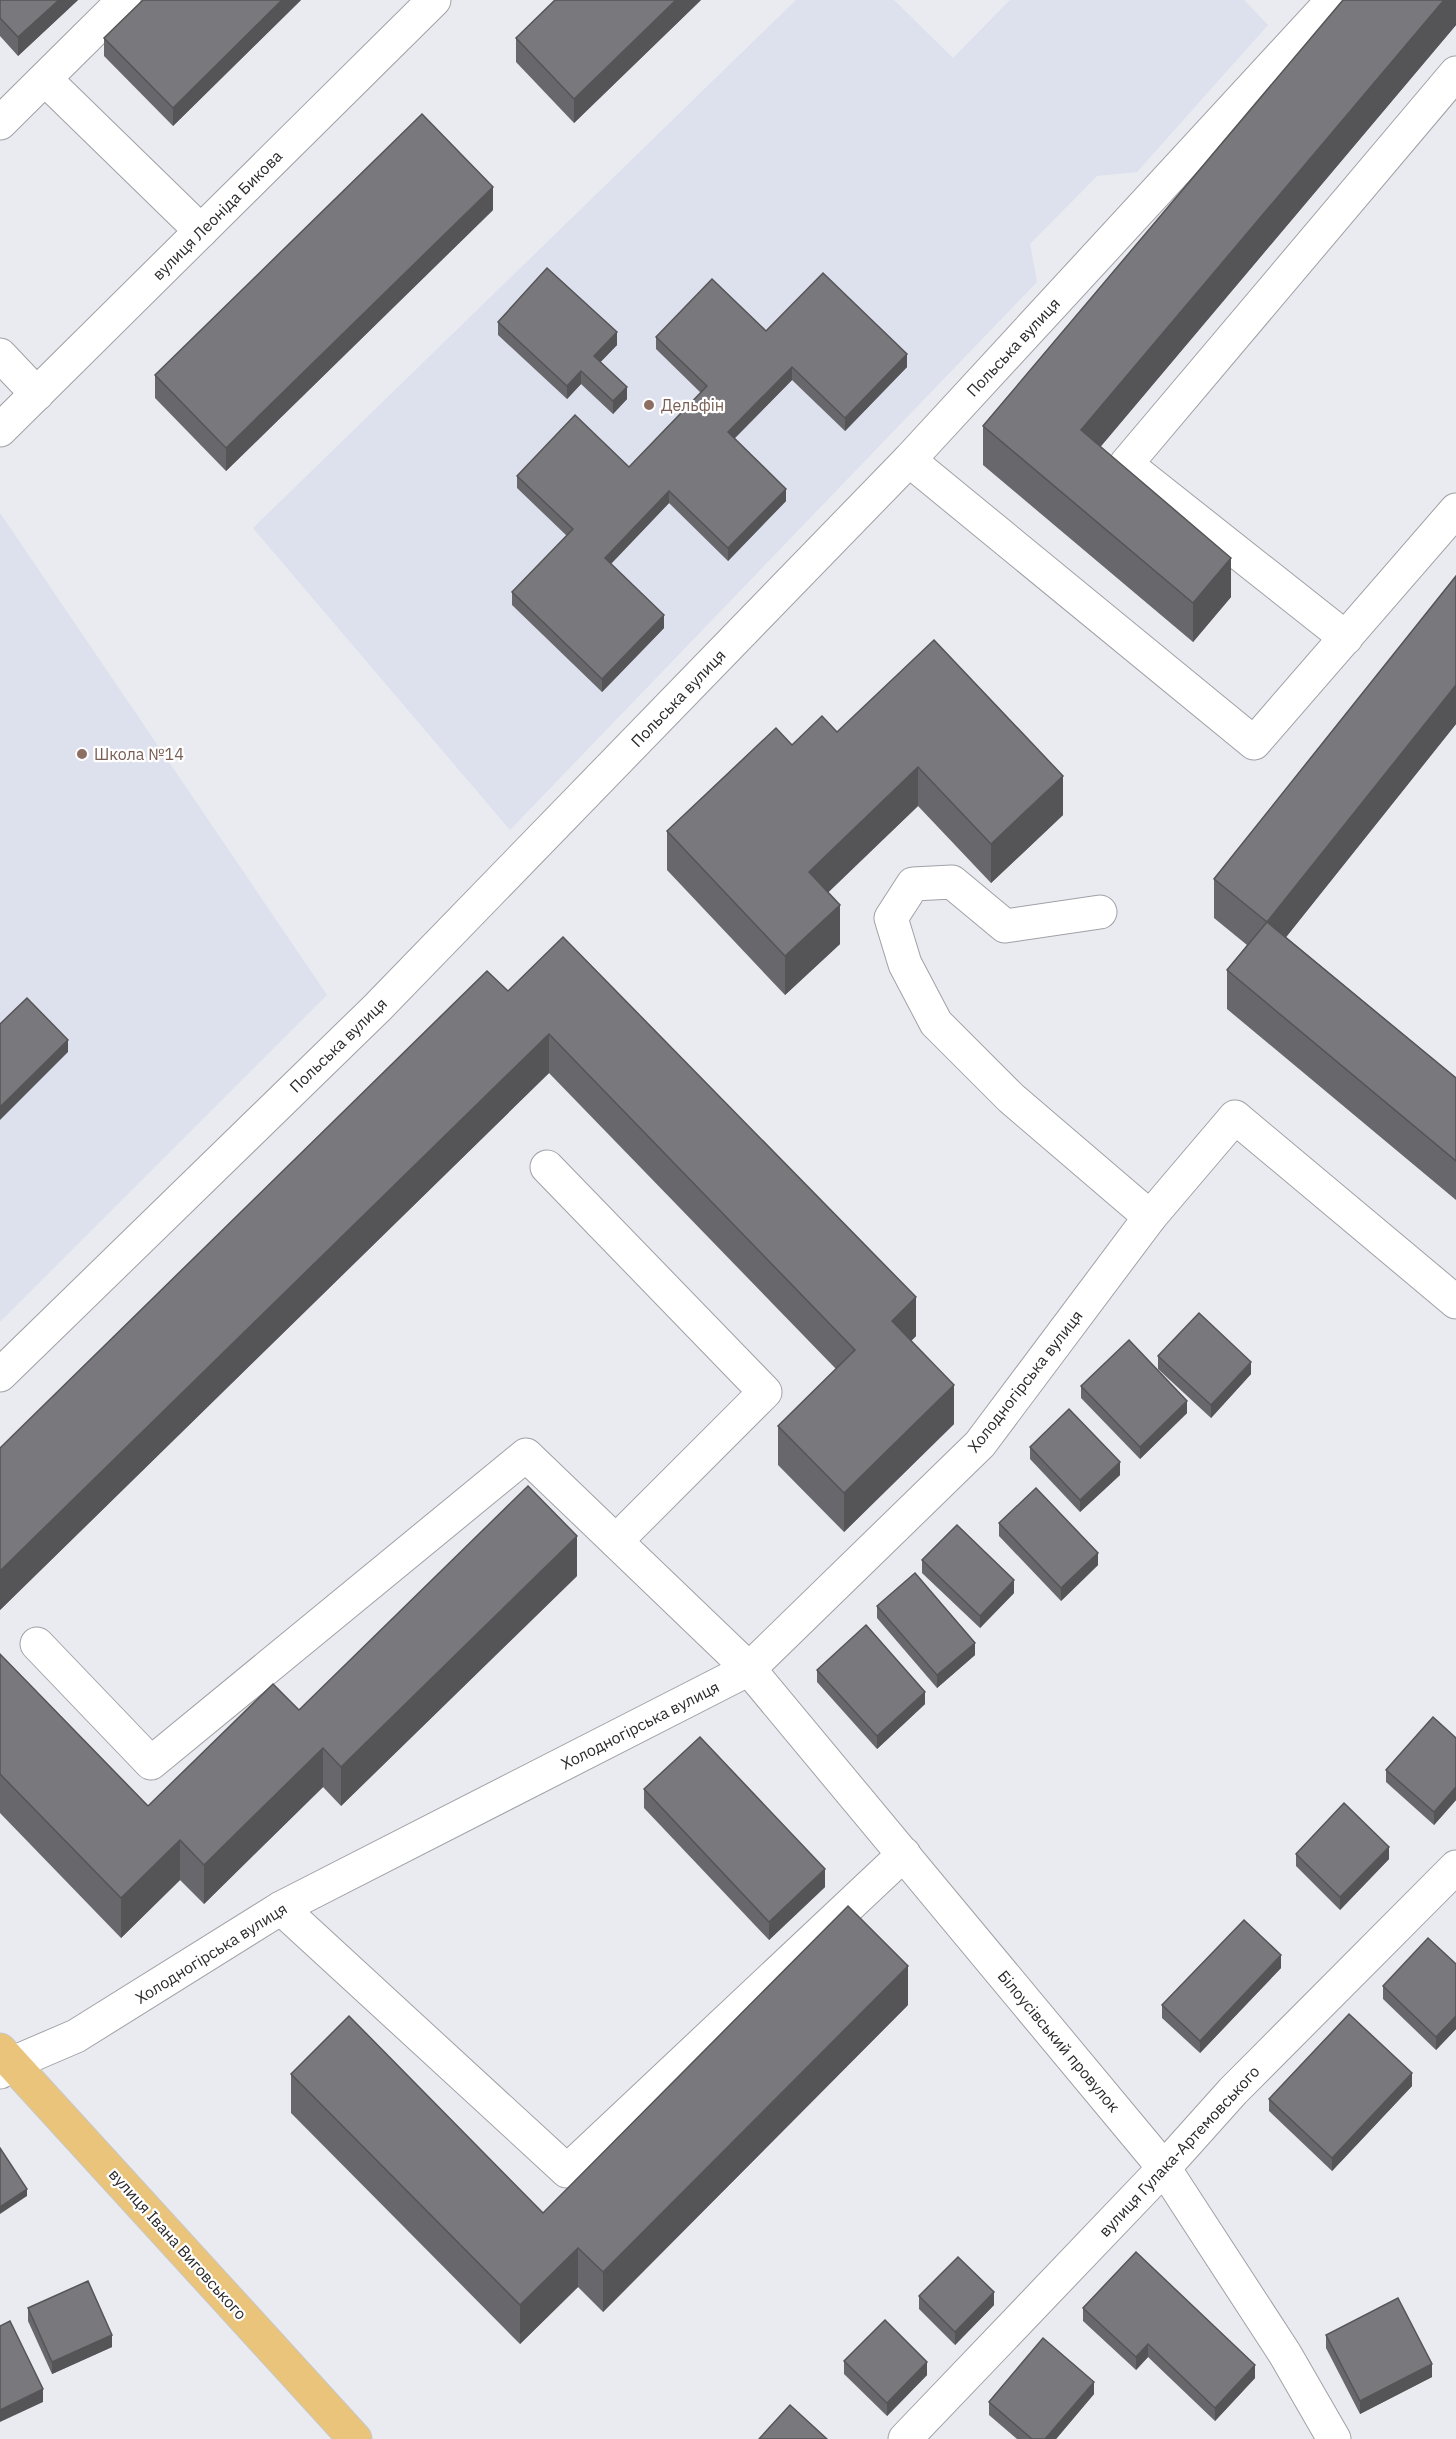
<svg xmlns="http://www.w3.org/2000/svg" width="1456" height="2439" viewBox="0 0 1456 2439" font-family="'IBM Plex Sans',sans-serif">
  <style>
    .built { fill: #dde0ed }
    .lines { fill: none; stroke-linecap: round; stroke-linejoin: round }
    .minor-casing { stroke: #a0a1a6; stroke-width: 35 }
    .major-casing { stroke: #c8c8c8; stroke-width: 35 }
    .minor { stroke: #fff; stroke-width: 33 }
    .major { stroke: #e9c47a; stroke-width: 33 }
    .wall { fill: #68676b }
    .shaded-wall { fill: #555457 }
    .building { fill: #79787c; stroke: #555457; stroke-width: 1.5 }
    .education-dot { fill: #8d6e63; stroke: #fff; stroke-width: 2 }
    .labels { text-anchor: middle; stroke-width: 4.5; stroke-linejoin: round; paint-order: stroke }
    .street-label { font-size: 16px; fill: #2a2a2c; stroke: #fff }
    .education-label { font-size: 16px; fill: #785e54; stroke: #fff; text-anchor: start }
  </style>
  <rect width="100%" height="100%" fill="#e9ebf0"/>
  <!-- built -->
  <g class="built">
    <polygon points="796,0 894,0 953,58 1010,0 1244,0 1268,25 1137,172 1097,176 1030,244 1037,282 510,830 253,528"/>
    <polygon points="0,513 327,995 0,1322"/>
  </g>
  <g class="lines">
    <!-- minor casing -->
    <g class="minor-casing">
      <g id="minor">
        <polyline points="45,79 201,231"/>
        <polyline points="0,123 124,0"/>
        <polyline points="0,355 37,394"/>
        <polyline points="0,430 434,0"/>
        <polyline points="909,460 1254,743 1456,510"/>
        <polyline points="1346,638 1126,464 1456,73"/>
        <polyline points="1100,912 1005,926 952,882 913,884 891,918 905,964 936,1023 1011,1098 1150,1217"/>
        <polyline points="547,1167 765,1392 616,1541"/>
        <polyline points="0,1375 377,1008 909,460 1333,0"/>
        <polyline points="37,1644 151,1763 526,1455 749,1669 1164,2168 1285,2354 1334,2439"/>
        <polyline points="281,1908 567,2171 904,1854"/>
        <polyline points="0,2072 13,2063 76,2036 281,1908 749,1669 980,1444 1150,1217 1235,1117 1456,1302"/>
        <polyline points="905,2439 1164,2168 1233,2091 1456,1867"/>
      </g>
    </g>
    <!-- major casing -->
    <g class="major-casing">
      <polyline id="major" points="0,2050 355,2439"/>
    </g>
    <!-- minor -->
    <use href="#minor" class="minor"/>
    <!-- major -->
    <use href="#major" class="major"/>
  </g>
  <!-- wall -->
  <g class="wall">
    <polygon points="0,0 78,0 18,56 0,36"/>
    <polygon points="301,0 173,126 104,56 104,38"/>
    <polygon points="701,0 574,123 516,62 516,38"/>
    <polygon points="1456,0 1456,25 1100,447 1231,597 1193,642 983,465 983,426"/>
    <polygon points="493,210 226,471 155,398 155,375"/>
    <polygon points="498,322 617,345 600,362 627,399 613,414 581,384 567,399 498,335"/>
    <polygon points="766,331 907,367 845,431 792,380 734,439 786,501 728,561 669,503 611,564 664,628 602,692 512,605 512,592 567,536 517,488 517,476 629,467 701,393 656,349 656,337"/>
    <polygon points="1456,576 1456,724 1286,937 1456,1078 1456,1200 1227,1009 1227,970 1247,945 1214,918 1214,879"/>
    <polygon points="837,732 1063,815 991,883 918,806 828,892 840,944 785,995 667,870 667,831 792,745"/>
    <polygon points="508,991 916,1336 911,1341 954,1424 844,1532 778,1465 778,1426 836,1369 549,1073 0,1610 0,1448"/>
    <polygon points="1158,1356 1251,1374 1211,1418 1158,1369"/>
    <polygon points="1081,1386 1187,1413 1140,1459 1081,1398"/>
    <polygon points="1030,1447 1120,1475 1080,1512 1030,1459"/>
    <polygon points="999,1523 1098,1565 1061,1601 999,1536"/>
    <polygon points="922,1560 1014,1593 980,1628 922,1573"/>
    <polygon points="577,1576 341,1806 323,1787 204,1904 180,1880 121,1938 0,1813 0,1654 148,1806 299,1710"/>
    <polygon points="877,1606 975,1655 937,1688 877,1618"/>
    <polygon points="817,1670 925,1704 877,1749 817,1682"/>
    <polygon points="1456,1738 1456,1800 1434,1825 1386,1782 1386,1770"/>
    <polygon points="644,1789 825,1887 769,1940 644,1808"/>
    <polygon points="1296,1854 1389,1859 1340,1910 1296,1866"/>
    <polygon points="1456,1964 1456,2029 1436,2050 1383,1999 1383,1986"/>
    <polygon points="1281,1968 1200,2053 1162,2018 1162,2005"/>
    <polygon points="908,2005 603,2312 578,2287 520,2344 291,2113 291,2074 543,2213"/>
    <polygon points="1412,2086 1332,2171 1269,2111 1269,2099"/>
    <polygon points="919,2296 994,2305 955,2345 919,2309"/>
    <polygon points="28,2308 112,2347 52,2374 28,2321"/>
    <polygon points="1083,2308 1255,2378 1215,2421 1148,2357 1136,2370 1083,2321"/>
    <polygon points="1326,2335 1432,2377 1360,2414 1326,2348"/>
    <polygon points="844,2361 927,2375 887,2416 844,2374"/>
    <polygon points="1094,2394 1056,2439 1017,2439 989,2415 989,2402"/>
  </g>
  <!-- shaded-wall -->
  <g class="shaded-wall">
    <polygon points="59,0 78,0 18,56 18,37"/>
    <polygon points="282,0 301,0 173,126 173,108"/>
    <polygon points="676,0 701,0 574,123 574,99"/>
    <polygon points="1444,0 1456,0 1456,25 1081,470 1081,430"/>
    <polygon points="493,187 493,210 226,471 226,448"/>
    <polygon points="617,332 617,345 594,369 594,356"/>
    <polygon points="907,354 907,367 845,431 845,418"/>
    <polygon points="792,367 792,380 728,445 728,432"/>
    <polygon points="581,371 581,384 567,399 567,386"/>
    <polygon points="627,387 627,399 613,414 613,401"/>
    <polygon points="786,489 786,501 728,561 728,548"/>
    <polygon points="669,491 669,503 605,570 605,558"/>
    <polygon points="1231,558 1231,597 1193,642 1193,603"/>
    <polygon points="664,615 664,628 602,692 602,679"/>
    <polygon points="1456,685 1456,724 1267,961 1267,922"/>
    <polygon points="918,767 918,806 809,911 809,872"/>
    <polygon points="1063,776 1063,815 991,883 991,844"/>
    <polygon points="840,905 840,944 785,995 785,956"/>
    <polygon points="549,1034 549,1073 0,1610 0,1571"/>
    <polygon points="68,1040 68,1052 0,1120 0,1107"/>
    <polygon points="916,1297 916,1336 892,1360 892,1321"/>
    <polygon points="1251,1362 1251,1374 1211,1418 1211,1405"/>
    <polygon points="954,1385 954,1424 844,1532 844,1493"/>
    <polygon points="1187,1401 1187,1413 1140,1459 1140,1447"/>
    <polygon points="1120,1462 1120,1475 1080,1512 1080,1500"/>
    <polygon points="577,1536 577,1576 341,1806 341,1767"/>
    <polygon points="1098,1553 1098,1565 1061,1601 1061,1588"/>
    <polygon points="1014,1580 1014,1593 980,1628 980,1616"/>
    <polygon points="975,1643 975,1655 937,1688 937,1675"/>
    <polygon points="925,1692 925,1704 877,1749 877,1736"/>
    <polygon points="323,1748 323,1787 204,1904 204,1865"/>
    <polygon points="1456,1787 1456,1800 1434,1825 1434,1812"/>
    <polygon points="180,1840 180,1880 121,1938 121,1898"/>
    <polygon points="1389,1847 1389,1859 1340,1910 1340,1897"/>
    <polygon points="825,1869 825,1887 769,1940 769,1922"/>
    <polygon points="1281,1955 1281,1968 1200,2053 1200,2041"/>
    <polygon points="908,1966 908,2005 603,2312 603,2272"/>
    <polygon points="1456,2016 1456,2029 1436,2050 1436,2037"/>
    <polygon points="1412,2073 1412,2086 1332,2171 1332,2158"/>
    <polygon points="27,2189 27,2196 0,2214 0,2207"/>
    <polygon points="578,2248 578,2287 520,2344 520,2305"/>
    <polygon points="994,2292 994,2305 955,2345 955,2332"/>
    <polygon points="112,2335 112,2347 52,2374 52,2362"/>
    <polygon points="1148,2344 1148,2357 1136,2370 1136,2357"/>
    <polygon points="927,2362 927,2375 887,2416 887,2403"/>
    <polygon points="1432,2364 1432,2377 1360,2414 1360,2401"/>
    <polygon points="1255,2365 1255,2378 1215,2421 1215,2408"/>
    <polygon points="1094,2382 1094,2394 1056,2439 1045,2439"/>
    <polygon points="43,2389 43,2402 0,2422 0,2410"/>
  </g>
  <!-- building -->
  <g class="building">
    <polygon points="0,0 59,0 18,37 0,18"/>
    <polygon points="143,0 282,0 173,108 104,38"/>
    <polygon points="555,0 676,0 574,99 516,38"/>
    <polygon points="1343,0 1444,0 1081,430 1231,558 1193,603 983,426"/>
    <polygon points="422,114 493,187 226,448 155,375"/>
    <polygon points="547,268 617,332 594,356 627,387 613,401 581,371 567,386 498,322"/>
    <polygon points="823,273 907,354 845,418 792,367 728,432 786,489 728,548 669,491 605,558 664,615 602,679 512,592 573,529 517,476 575,415 629,467 707,386 656,337 712,279 766,331"/>
    <polygon points="1456,576 1456,685 1267,922 1214,879"/>
    <polygon points="934,640 1063,776 991,844 918,767 809,872 840,905 785,956 667,831 776,728 792,745 822,716 837,732"/>
    <polygon points="1267,922 1456,1078 1456,1161 1227,970"/>
    <polygon points="563,937 916,1297 892,1321 954,1385 844,1493 778,1426 855,1350 549,1034 0,1571 0,1448 487,971 508,991"/>
    <polygon points="27,998 68,1040 0,1107 0,1024"/>
    <polygon points="1199,1313 1251,1362 1211,1405 1158,1356"/>
    <polygon points="1129,1340 1187,1401 1140,1447 1081,1386"/>
    <polygon points="1069,1409 1120,1462 1080,1500 1030,1447"/>
    <polygon points="528,1486 577,1536 341,1767 323,1748 204,1865 180,1840 121,1898 0,1774 0,1654 148,1806 273,1684 299,1710"/>
    <polygon points="1036,1488 1098,1553 1061,1588 999,1523"/>
    <polygon points="957,1525 1014,1580 980,1616 922,1560"/>
    <polygon points="915,1573 975,1643 937,1675 877,1606"/>
    <polygon points="866,1625 925,1692 877,1736 817,1670"/>
    <polygon points="1433,1717 1456,1738 1456,1787 1434,1812 1386,1770"/>
    <polygon points="700,1737 825,1869 769,1922 644,1789"/>
    <polygon points="1344,1803 1389,1847 1340,1897 1296,1854"/>
    <polygon points="848,1906 908,1966 603,2272 578,2248 520,2305 291,2074 349,2016 543,2213"/>
    <polygon points="1244,1920 1281,1955 1200,2041 1162,2005"/>
    <polygon points="1428,1938 1456,1964 1456,2016 1436,2037 1383,1986"/>
    <polygon points="1349,2014 1412,2073 1332,2158 1269,2099"/>
    <polygon points="0,2148 27,2189 0,2207"/>
    <polygon points="1136,2252 1255,2365 1215,2408 1148,2344 1136,2357 1083,2308"/>
    <polygon points="958,2257 994,2292 955,2332 919,2296"/>
    <polygon points="88,2281 112,2335 52,2362 28,2308"/>
    <polygon points="1398,2298 1432,2364 1360,2401 1326,2335"/>
    <polygon points="885,2320 927,2362 887,2403 844,2361"/>
    <polygon points="10,2321 43,2389 0,2410 0,2326"/>
    <polygon points="1043,2338 1094,2382 1045,2439 1032,2439 989,2402"/>
    <polygon points="790,2405 827,2439 759,2439"/>
  </g>
  <!-- markers -->
  <g class="education-dot">
    <circle cx="649" cy="405" r="6"/>
    <circle cx="82" cy="754" r="6"/>
  </g>
  <g class="labels">
    <!-- street labels -->
    <g class="street-label">
      <text transform="translate(217 215) rotate(-45)" y="6">вулиця Леоніда Бикова</text>
      <text transform="translate(1013 347) rotate(-47)" y="6">Польська вулиця</text>
      <text transform="translate(678 698) rotate(-46)" y="6">Польська вулиця</text>
      <text transform="translate(338 1045) rotate(-44)" y="6">Польська вулиця</text>
      <text transform="translate(1025 1381) rotate(-52)" y="6">Холодногірська вулиця</text>
      <text transform="translate(640 1725) rotate(-27)" y="6">Холодногірська вулиця</text>
      <text transform="translate(211 1953) rotate(-32)" y="6">Холодногірська вулиця</text>
      <text transform="translate(1059 2041) rotate(50)" y="6">Білоусівський провулок</text>
      <text transform="translate(1179 2151) rotate(-47)" y="6">вулиця Гулака-Артемовського</text>
      <text transform="translate(178 2244) rotate(48)" y="6">вулиця Івана Виговського</text>
    </g>
    <!-- education labels -->
    <g class="education-label">
      <text x="661" y="411">Дельфін</text>
      <text x="94" y="760">Школа №14</text>
    </g>
  </g>
</svg>
